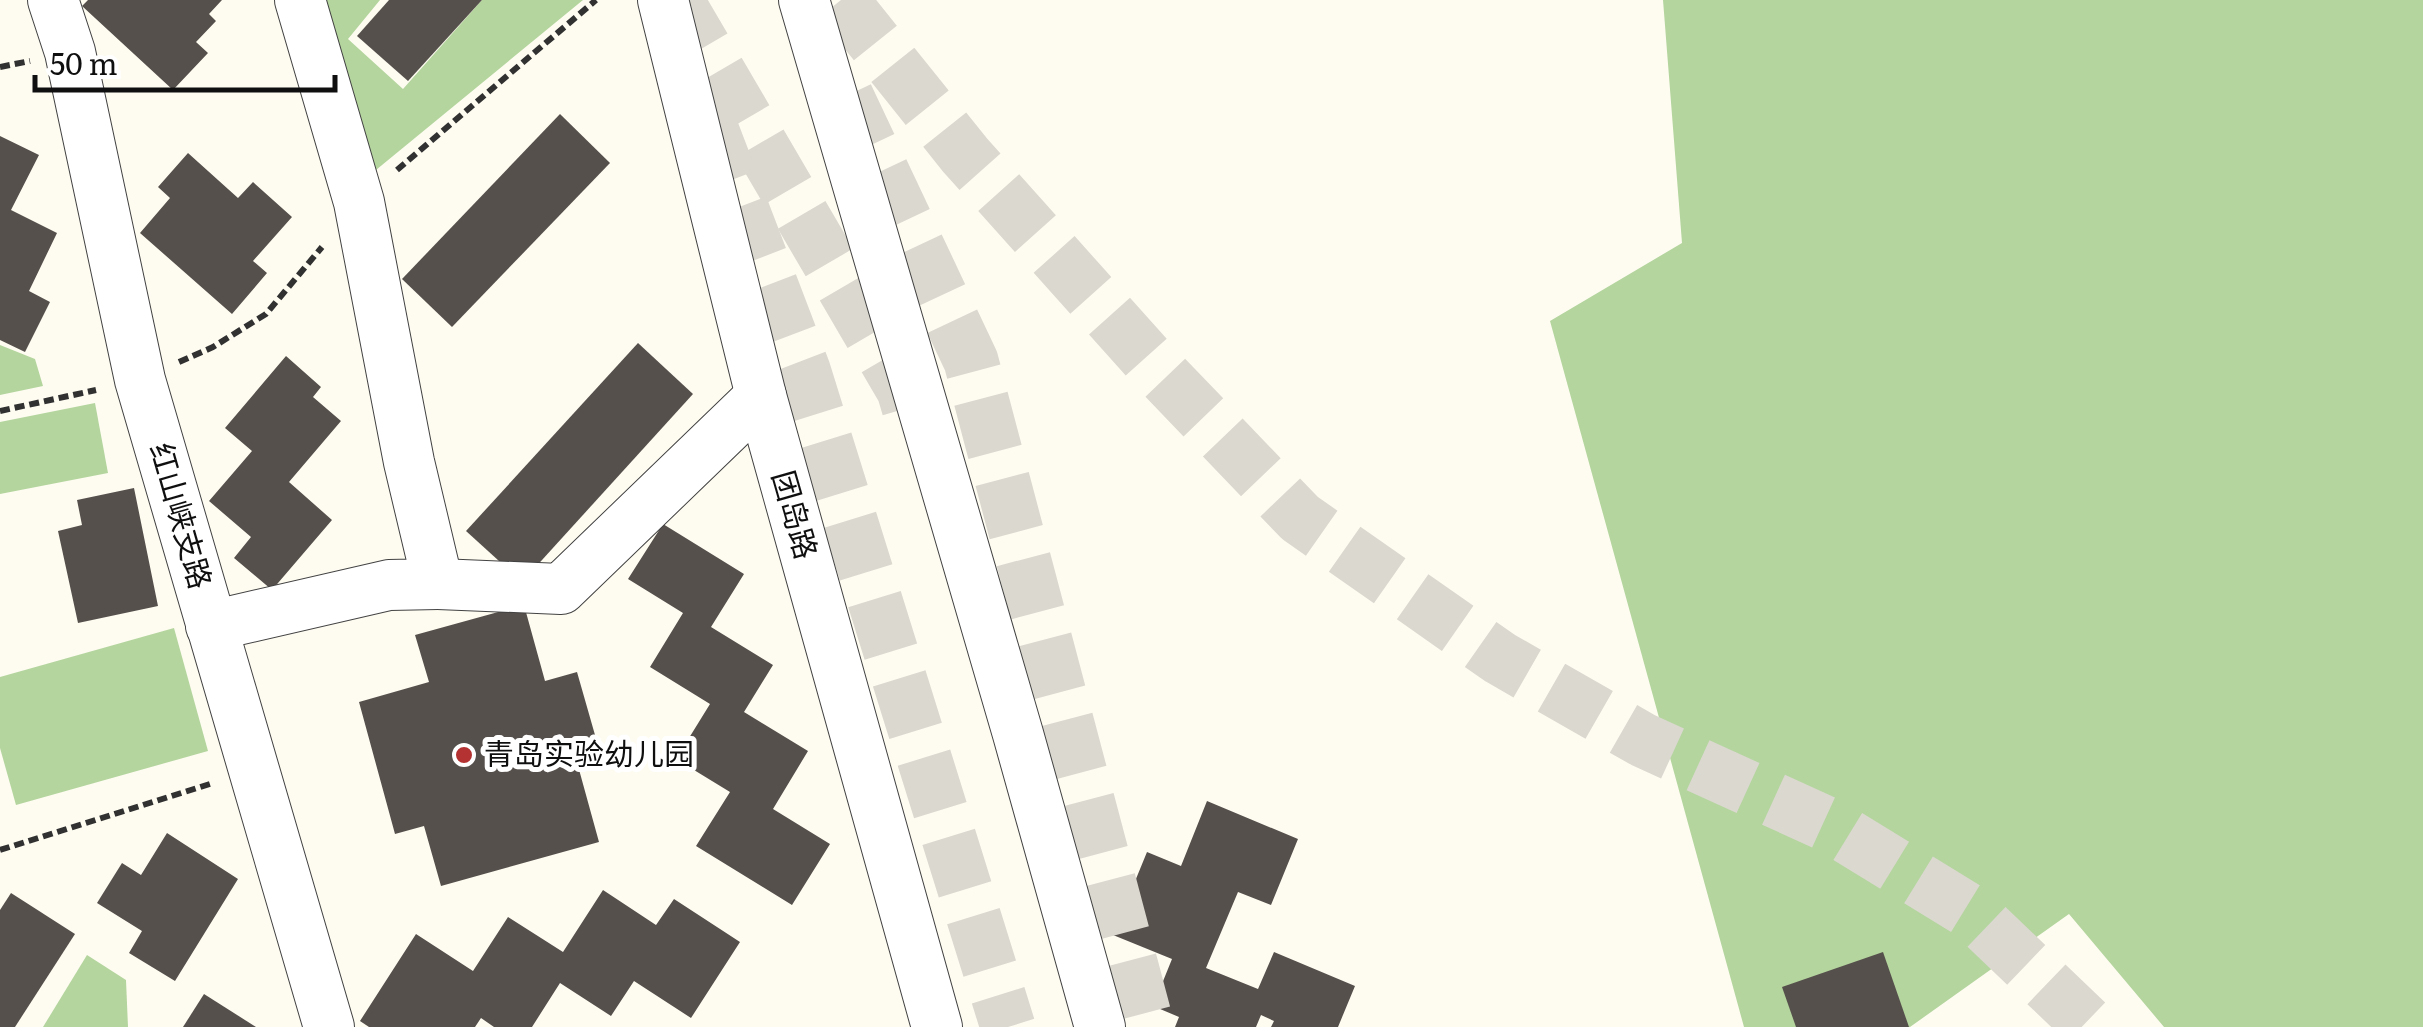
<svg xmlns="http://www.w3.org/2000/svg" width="2423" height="1027" viewBox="0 0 2423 1027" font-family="Literata,'Noto Sans SC',serif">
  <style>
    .forest { fill: #b4d59e }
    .building { fill: #56504c }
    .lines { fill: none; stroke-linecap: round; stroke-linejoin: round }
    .highway-tunnel { stroke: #dad8cf; stroke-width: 55; stroke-dasharray: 55 28; stroke-linecap: butt }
    .minor-casing { stroke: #424242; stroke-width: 52 }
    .path { stroke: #313131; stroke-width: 6; stroke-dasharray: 10 5; stroke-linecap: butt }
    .minor { stroke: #fff; stroke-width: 50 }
    .poi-dot { fill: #b43332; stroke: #fff; stroke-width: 4 }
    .labels { text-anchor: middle; stroke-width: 10; stroke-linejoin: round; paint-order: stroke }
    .street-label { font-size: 30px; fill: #0f0f0f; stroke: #fff }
    .poi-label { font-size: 30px; fill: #0f0f0f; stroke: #fff; text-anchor: start }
  </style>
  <rect width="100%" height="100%" fill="#fefcf1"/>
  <!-- forest -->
  <g class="forest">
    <polygon points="314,0 380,0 348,39 403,89 482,0 583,0 365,179"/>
    <polygon points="1663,0 2423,0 2423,1027 2164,1027 2069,914 1910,1027 1744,1027 1550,321 1682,243"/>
    <polygon points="0,345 35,359 43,386 0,395"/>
    <polygon points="95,403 108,473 0,494 0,422"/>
    <polygon points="174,628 208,751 16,805 0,748 0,677"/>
    <polygon points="87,955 126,980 128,1027 43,1027"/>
  </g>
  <!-- building -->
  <g class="building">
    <polygon points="88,0 222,0 209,14 216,21 196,42 208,53 173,90 82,6"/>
    <polygon points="389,0 482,0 408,81 357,36"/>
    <polygon points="560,114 610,163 452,327 402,279"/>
    <polygon points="0,136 39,155 11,210 57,233 29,291 50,302 25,352 0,340"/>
    <polygon points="188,153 238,198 253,182 292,217 253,261 267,273 232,314 140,233 170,198 158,187"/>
    <polygon points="638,343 693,394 522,582 466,531"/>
    <polygon points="286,356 321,387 313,397 341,421 289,482 332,520 272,590 234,558 251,537 209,501 252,451 225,428"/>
    <polygon points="134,488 158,606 78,623 58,531 82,525 77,500"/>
    <polygon points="663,524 744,574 711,627 773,665 744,712 808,751 773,809 830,844 792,905 696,846 730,792 676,759 710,704 650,667 683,613 628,579"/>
    <polygon points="524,605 545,681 577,672 599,749 575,755 599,842 441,886 424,826 395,834 359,702 429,682 415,635"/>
    <polygon points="1207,801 1298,839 1271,905 1238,892 1206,968 1258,989 1274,952 1355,986 1338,1027 1271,1027 1274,1021 1261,1015 1256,1027 1175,1027 1179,1017 1153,1006 1172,959 1113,935 1147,852 1181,866"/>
    <polygon points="167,833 238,879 175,981 129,953 142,931 97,903 122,863 141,875"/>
    <polygon points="603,890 656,925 674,899 740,942 691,1018 634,981 611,1016 560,983 532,1027 494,1027 481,1018 475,1027 369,1027 360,1021 416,934 473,971 508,917 563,952"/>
    <polygon points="11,893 75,934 15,1027 0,1027 0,910"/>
    <polygon points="1883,952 1909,1027 1796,1027 1782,987"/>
    <polygon points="204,994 256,1027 183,1027"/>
  </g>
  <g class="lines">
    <!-- highway-tunnel -->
    <g class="highway-tunnel">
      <polyline points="676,0 904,390 911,414"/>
      <polyline points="841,0 965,155 1155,367 1300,518 1500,658 1643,740 1829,825 1971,912 2091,1027"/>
      <polyline points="846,96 971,361 1147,1027"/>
      <polyline points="711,129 803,370 1008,1027"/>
    </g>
    <!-- minor casing -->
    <g class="minor-casing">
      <g id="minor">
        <polyline points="53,0 70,52 140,380 329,1027"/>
        <polyline points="663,0 761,396 937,1027"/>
        <polyline points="804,0 1018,734 1100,1027"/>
        <polyline points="438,584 561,589 761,396"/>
        <polyline points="211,626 389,585 438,584 409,462 359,202 300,0"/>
      </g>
    </g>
    <!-- path -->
    <g class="path">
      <polyline points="0,67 30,61"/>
      <polyline points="397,170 596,0"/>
      <polyline points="179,362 213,347 266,314 322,247"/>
      <polyline points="0,411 96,390"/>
      <polyline points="0,850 213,783"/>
    </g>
    <!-- minor -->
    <use href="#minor" class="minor"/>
  </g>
  <!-- markers -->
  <circle class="poi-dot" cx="464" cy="755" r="10"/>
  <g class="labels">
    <!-- street labels -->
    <g class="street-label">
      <text transform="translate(794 515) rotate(74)" y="10">团岛路</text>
      <text transform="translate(180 516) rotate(74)" y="10">红山峡支路</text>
    </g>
    <!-- poi labels -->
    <g class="poi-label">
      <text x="484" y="765">青岛实验幼儿园</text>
    </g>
  </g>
  <!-- scale -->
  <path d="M35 75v15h300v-15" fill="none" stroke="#0f0f0f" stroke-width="5"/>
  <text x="50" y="75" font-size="30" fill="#0f0f0f" stroke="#ffffff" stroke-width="8" paint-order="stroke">50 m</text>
</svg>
